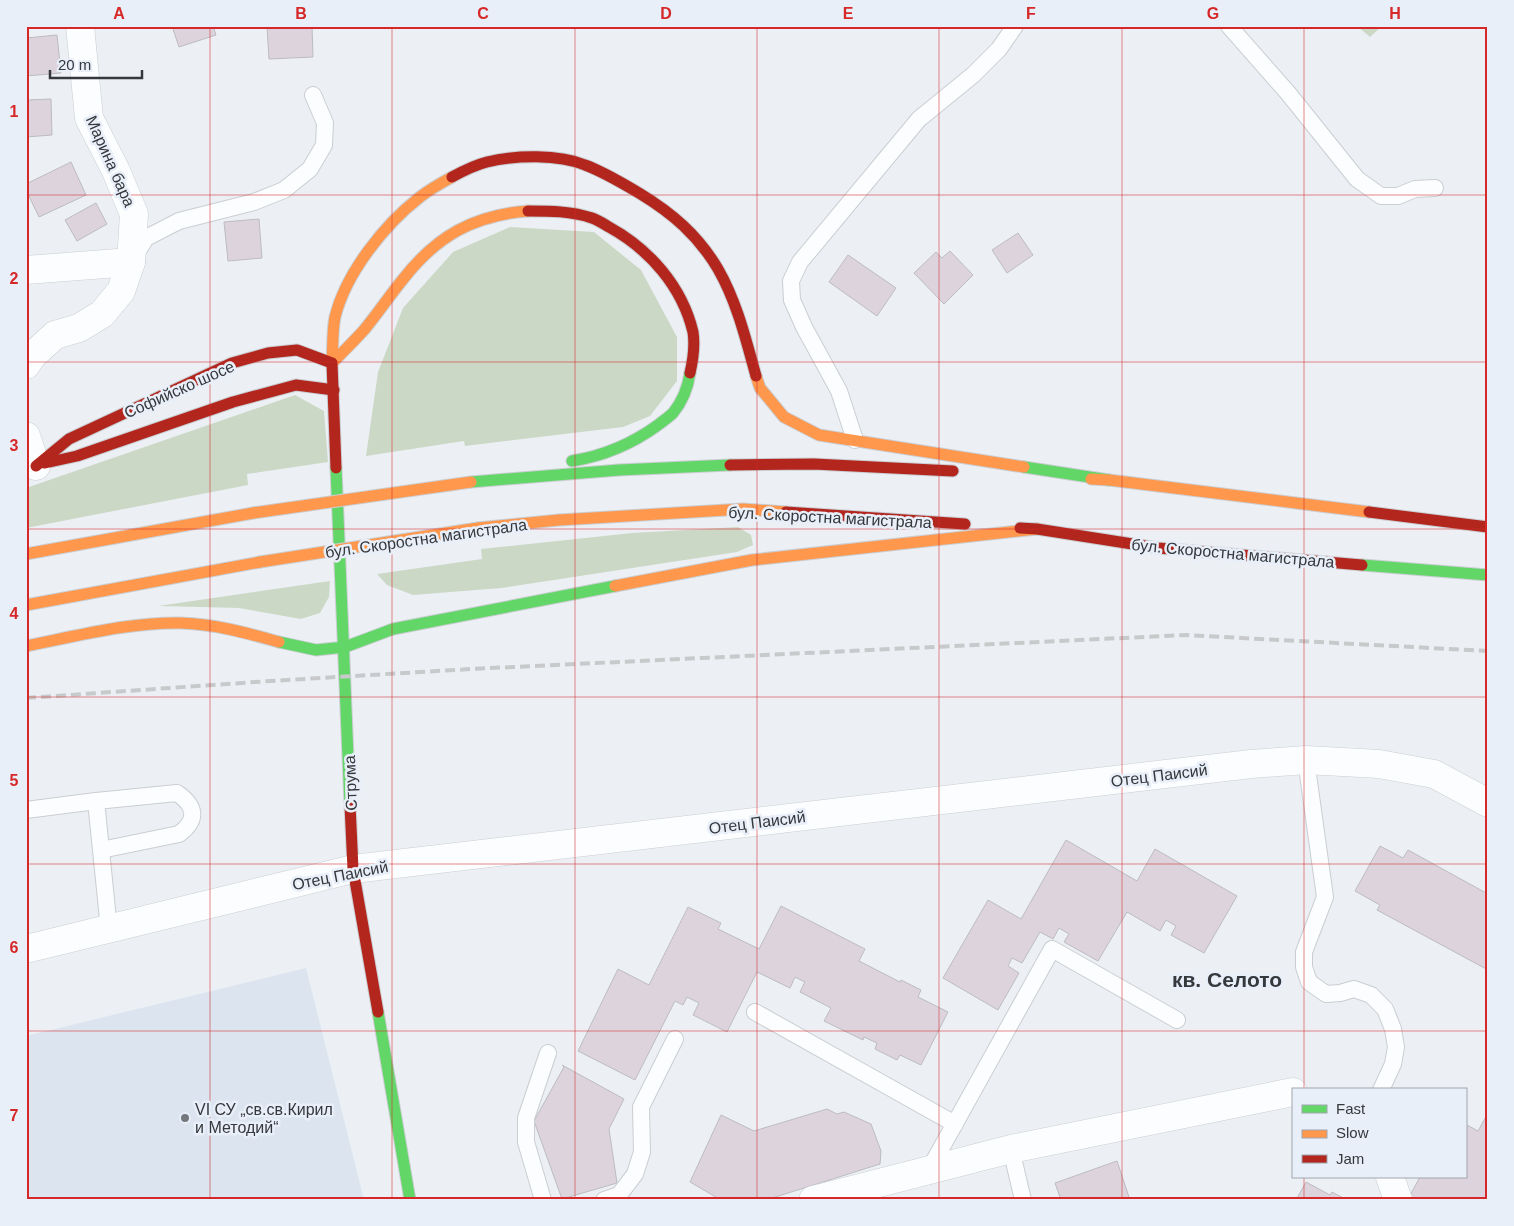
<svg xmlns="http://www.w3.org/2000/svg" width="1514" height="1226" viewBox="0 0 1514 1226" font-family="Arial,sans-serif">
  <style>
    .built { fill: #dce4ef }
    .green { fill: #ccd8c6 }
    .building { fill: #ddd3dd; stroke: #bcbcbf }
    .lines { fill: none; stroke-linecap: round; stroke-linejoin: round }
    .lane-casing { stroke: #caced2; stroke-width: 18 }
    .street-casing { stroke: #caced2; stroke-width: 29 }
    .fast-casing { stroke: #caced2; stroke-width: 13 }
    .slow-casing { stroke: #caced2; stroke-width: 13 }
    .jam-casing { stroke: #caced2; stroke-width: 13 }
    .lane { stroke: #fcfdfe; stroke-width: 16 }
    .street { stroke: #fcfdfe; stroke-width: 28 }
    .fast { stroke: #63d668; stroke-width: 11 }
    .slow { stroke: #ff974d; stroke-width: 11 }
    .jam { stroke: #b3261e; stroke-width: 11 }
    .rail { stroke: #c7c9ca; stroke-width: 4; stroke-dasharray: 10 5; stroke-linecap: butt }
    .slow-bridge-casing { stroke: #ccced0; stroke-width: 13; stroke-linecap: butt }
    .slow-bridge { stroke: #ff974d; stroke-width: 11 }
    .grid { fill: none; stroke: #d62828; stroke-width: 1; stroke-opacity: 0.55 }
    .poi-dot { fill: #75787d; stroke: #e8eff9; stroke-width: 2 }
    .labels { text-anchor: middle; stroke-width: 5; stroke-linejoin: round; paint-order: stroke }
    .street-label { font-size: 16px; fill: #35383c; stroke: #e8eff9 }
    .poi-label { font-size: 16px; fill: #35383c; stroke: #e8eff9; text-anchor: start }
    .district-label { font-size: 21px; font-weight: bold; fill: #35383c; stroke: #e8eff9 }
    .neatline { fill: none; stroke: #d62828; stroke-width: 2 }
    .grid-label { font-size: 16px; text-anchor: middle; font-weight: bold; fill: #d62828 }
  </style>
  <rect width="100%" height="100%" fill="#ecf0f5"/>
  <!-- built -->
  <polygon class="built" points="306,968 364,1200 26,1200 26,1036"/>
  <!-- green -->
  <g class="green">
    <polygon points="1357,26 1382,26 1370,37"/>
    <polygon points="510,227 594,232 641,270 677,337 677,381 650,416 623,427 465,446 464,441 366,456 378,372 403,308 453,252"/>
    <polygon points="295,395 324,411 328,462 247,474 248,485 26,528 26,488"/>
    <polygon points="738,527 751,535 753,545 737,552 502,588 413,595 387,585 377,574 482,559 481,549 632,533"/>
    <polygon points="330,581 329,597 320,613 301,619 239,608 158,606"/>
  </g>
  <!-- building -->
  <g class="building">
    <polygon points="172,26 213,26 216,35 179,47"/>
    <polygon points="267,26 312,26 313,57 269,59"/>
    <polygon points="57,35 61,73 26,76 26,38"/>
    <polygon points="51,99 52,135 26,137 26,100"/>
    <polygon points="71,162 86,195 39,217 26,190 26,184"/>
    <polygon points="96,203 107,224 77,241 65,220"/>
    <polygon points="259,219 262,258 228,261 224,222"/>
    <polygon points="1018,233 1033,255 1007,273 992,250"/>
    <polygon points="950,251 973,275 944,304 914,273 936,252 942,258"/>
    <polygon points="848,255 896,288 877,316 829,282"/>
    <polygon points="1066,840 1137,881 1155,849 1237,896 1204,953 1171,935 1176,926 1166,920 1160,931 1127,912 1098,961 1064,942 1069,934 1059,928 1053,939 1040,932 1022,963 1012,958 1008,966 1019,973 998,1010 943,978 988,900 1021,919"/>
    <polygon points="1380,846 1403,858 1408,850 1488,894 1488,970 1377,910 1380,905 1355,891"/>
    <polygon points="781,906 865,949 859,961 900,982 901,980 921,990 918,997 948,1012 921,1065 900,1055 897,1060 875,1049 877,1043 864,1037 863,1040 824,1021 831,1008 800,992 805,982 795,977 790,988 757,972 727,1032 693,1015 699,1003 687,997 683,1005 675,1001 635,1080 578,1051 618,969 649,985 688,907 721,923 718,929 759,949"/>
    <polygon points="562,1065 624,1099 609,1129 617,1183 562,1199 534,1121 564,1067"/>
    <polygon points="827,1109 837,1114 844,1112 871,1124 881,1151 880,1164 766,1200 721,1200 690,1182 721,1115 754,1131"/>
    <polygon points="1488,1113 1488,1197 1486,1200 1408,1199 1420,1177 1465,1177 1465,1124 1478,1131"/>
    <polygon points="1117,1161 1130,1200 1061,1200 1055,1183"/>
    <polygon points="1306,1182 1330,1195 1332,1192 1347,1200 1296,1200"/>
  </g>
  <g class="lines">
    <!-- lane casing -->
    <g class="lane-casing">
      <g id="lane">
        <polyline points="1229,26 1288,93 1357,179 1381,196 1398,196 1415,189 1435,188"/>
        <polyline points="134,257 146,238 179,221 254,202 284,190 310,169 324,145 325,123 313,95"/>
        <polyline points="855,440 839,391 804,327 792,300 791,281 800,262 919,119 973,75 999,49 1015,26"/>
        <polyline points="1306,760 1325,897 1304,952 1304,967 1309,982 1326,994 1340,993 1354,989 1371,995 1385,1009 1393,1029 1396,1047 1393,1064 1381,1090"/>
        <path d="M96 801 177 793C196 806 198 820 179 834L101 850"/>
        <polyline points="26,810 96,801 109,929"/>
        <polyline points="755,1012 955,1124"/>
        <polyline points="1011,1149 1023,1200"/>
        <polyline points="929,1170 1052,949 1177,1020"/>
        <polyline points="543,1200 526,1142 526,1118 548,1053"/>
        <polyline points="604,1200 619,1195 635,1174 642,1152 641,1107 675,1039"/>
      </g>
    </g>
    <!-- street casing -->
    <g class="street-casing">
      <g id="street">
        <polyline points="26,270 131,262"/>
        <polyline points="26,365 32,356 55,335 79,328 102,314 121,291 131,262 134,214 116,171 89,118 80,26"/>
        <polyline points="26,436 36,466"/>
        <polyline points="26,949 353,869 1251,764 1306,760 1379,764 1434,774 1488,803"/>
        <polyline points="1390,1177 1398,1200"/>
        <polyline points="813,1200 1011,1149 1293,1092"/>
      </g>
    </g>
    <!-- fast casing -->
    <g class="fast-casing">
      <g id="fast">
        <path d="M572 461C603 456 632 444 658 425 663 421 669 417 673 413 682 402 688 387 690 373"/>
        <polyline points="1024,467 1109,480"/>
        <polyline points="336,468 350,805"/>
        <polyline points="471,482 619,470 730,465"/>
        <polyline points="1362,565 1488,575"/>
        <polyline points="279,642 316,650 345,647 393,629 615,586"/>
        <polyline points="378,1012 410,1200"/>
      </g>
    </g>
    <!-- slow casing -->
    <g class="slow-casing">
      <g id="slow">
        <path d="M332 363C333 348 332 332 335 317 346 273 384 225 420 197 430 189 441 183 452 177"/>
        <path d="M332 363C343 352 354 341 364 330 378 313 390 295 404 278 437 236 474 215 528 211"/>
        <polyline points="756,376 760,388 784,417 819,435 1024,467"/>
        <polyline points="1091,479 1109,480 1369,512"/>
        <polyline points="478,528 559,520 743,509 786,512"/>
        <polyline points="26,554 253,513"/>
        <polyline points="615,586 752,560 1037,529"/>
        <polyline points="26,605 260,562"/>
        <path d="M26 646C77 636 129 622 181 623 215 624 247 633 279 642"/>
      </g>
    </g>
    <!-- jam casing -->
    <g class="jam-casing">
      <g id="jam">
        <path d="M452 177C463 171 475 165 487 162 515 155 559 154 585 165 604 172 622 183 639 193 672 213 698 235 718 269 737 302 746 340 756 376"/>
        <path d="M528 211C550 211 571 211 592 218 598 220 604 224 609 227 649 249 682 286 693 332 695 345 693 360 690 373"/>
        <polyline points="45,463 77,456 233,402 296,385 334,390"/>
        <polyline points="730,465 814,464 953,471"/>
        <polyline points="36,466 69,439 232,363 268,353 297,350 332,363 336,468"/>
        <polyline points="786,512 965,524"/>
        <polyline points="1369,512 1488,527"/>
        <polyline points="1020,528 1037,529 1158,548 1362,565"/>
        <polyline points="350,805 353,869 378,1012"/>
      </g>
    </g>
    <!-- lane -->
    <use href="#lane" class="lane"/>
    <!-- street -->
    <use href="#street" class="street"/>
    <!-- fast -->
    <use href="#fast" class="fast"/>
    <!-- slow -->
    <use href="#slow" class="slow"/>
    <!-- jam -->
    <use href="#jam" class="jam"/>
    <!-- rail -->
    <polyline class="rail" points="26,698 270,681 471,669 1185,635 1488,651"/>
    <!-- slow-bridge casing -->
    <g class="slow-bridge-casing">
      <g id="slow-bridge">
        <polyline points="253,513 471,482"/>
        <polyline points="260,562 478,528"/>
      </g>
    </g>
    <!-- slow-bridge -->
    <use href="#slow-bridge" class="slow-bridge"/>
  </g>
  <!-- grid -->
  <path class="grid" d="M210 26V1200M392 26V1200M575 26V1200M757 26V1200M939 26V1200M1122 26V1200M1304 26V1090M26 195H1488M26 362H1488M26 529H1488M26 697H1488M26 864H1488M26 1031H1488M1304 1177V1200"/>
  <!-- markers -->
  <circle class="poi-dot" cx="185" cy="1118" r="5"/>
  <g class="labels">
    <!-- street labels -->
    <g class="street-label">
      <text transform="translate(111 161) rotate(66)" y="6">Марина бара</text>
      <text transform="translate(179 389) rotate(-24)" y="6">Софийско шосе</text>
      <text transform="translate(830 517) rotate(3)" y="6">бул. Скоростна магистрала</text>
      <text transform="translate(426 538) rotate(-8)" y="6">бул. Скоростна магистрала</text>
      <text transform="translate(1233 553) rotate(5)" y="6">бул. Скоростна магистрала</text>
      <text transform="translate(1159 775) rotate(-7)" y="6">Отец Паисий</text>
      <text transform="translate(350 783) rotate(-92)" y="6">Струма</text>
      <text transform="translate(757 822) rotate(-7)" y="6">Отец Паисий</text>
      <text transform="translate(340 875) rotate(-11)" y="6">Отец Паисий</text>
    </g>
    <!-- poi labels -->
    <g class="poi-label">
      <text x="195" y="1115">VI СУ „св.св.Кирил<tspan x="195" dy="18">и Методий“</tspan></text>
    </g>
    <!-- district labels -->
    <g class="district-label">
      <text x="1227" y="987">кв. Селото</text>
    </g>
  </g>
  <!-- border -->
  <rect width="1514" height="1226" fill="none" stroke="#e8eff9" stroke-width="55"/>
  <!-- legend -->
  <rect x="1292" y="1088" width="175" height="90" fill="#e8eff9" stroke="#a0a6ad"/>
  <rect x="1302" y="1105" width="25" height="8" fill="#63d668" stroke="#a0a6ad"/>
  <text x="1336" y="1114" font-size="15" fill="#35383c">Fast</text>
  <rect x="1302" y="1130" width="25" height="8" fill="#ff974d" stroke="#a0a6ad"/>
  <text x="1336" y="1138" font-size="15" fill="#35383c">Slow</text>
  <rect x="1302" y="1155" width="25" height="8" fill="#b3261e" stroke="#a0a6ad"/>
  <text x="1336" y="1164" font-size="15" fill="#35383c">Jam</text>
  <!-- scale -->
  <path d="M50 70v8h92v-8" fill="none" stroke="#35383c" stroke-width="2.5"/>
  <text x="58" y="70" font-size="15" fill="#35383c" stroke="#e8eff9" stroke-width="4" paint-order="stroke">20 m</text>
  <rect x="28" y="28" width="1458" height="1170" class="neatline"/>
  <g class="grid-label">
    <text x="119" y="19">A</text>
    <text x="301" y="19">B</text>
    <text x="483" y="19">C</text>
    <text x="666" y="19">D</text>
    <text x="848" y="19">E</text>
    <text x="1031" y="19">F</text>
    <text x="1213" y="19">G</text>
    <text x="1395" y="19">H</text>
    <text x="14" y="117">1</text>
    <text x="14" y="284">2</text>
    <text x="14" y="451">3</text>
    <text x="14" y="619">4</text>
    <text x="14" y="786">5</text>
    <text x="14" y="953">6</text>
    <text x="14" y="1121">7</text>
  </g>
</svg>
